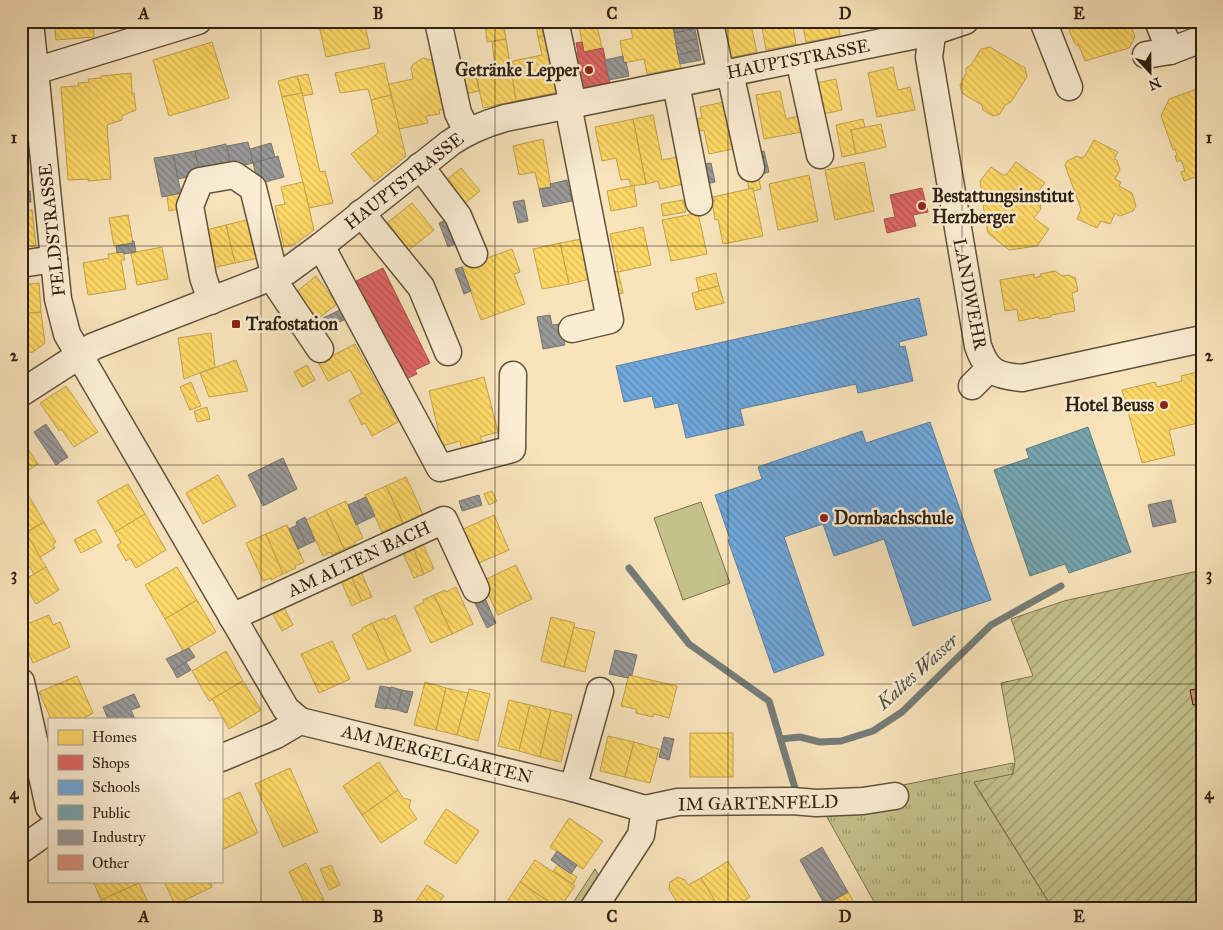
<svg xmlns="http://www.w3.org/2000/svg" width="1223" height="930" viewBox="0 0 1223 930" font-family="'IM FELL Great Primer',serif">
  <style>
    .grass { fill: url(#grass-tufts); stroke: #7a714e }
    .garden { fill: url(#garden-furrows); stroke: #7a714e }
    .pitch { fill: #c5c18b; stroke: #7a714e }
    .homes { fill: url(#homes-back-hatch); stroke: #c1a24d }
    .shops { fill: url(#shops-back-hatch); stroke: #ab514d }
    .schools { fill: url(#schools-back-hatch); stroke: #5c809f }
    .public { fill: url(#public-back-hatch); stroke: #617d80 }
    .industry { fill: url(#industry-back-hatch); stroke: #797570 }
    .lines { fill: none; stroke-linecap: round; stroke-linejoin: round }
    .stream { stroke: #757d78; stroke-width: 7 }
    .building { fill: url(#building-back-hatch); stroke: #2f2112 }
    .minor-casing { stroke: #61523c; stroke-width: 29 }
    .minor { stroke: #faedd3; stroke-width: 26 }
    .grid { fill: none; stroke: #2f2112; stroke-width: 1; stroke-opacity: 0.55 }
    .poi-dot { fill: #8f2418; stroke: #faedd3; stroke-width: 2 }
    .labels { text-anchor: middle; stroke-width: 5; stroke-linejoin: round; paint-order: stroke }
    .street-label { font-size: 18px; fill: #2f2112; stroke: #faedd3 }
    .poi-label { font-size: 18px; font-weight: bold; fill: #2f2112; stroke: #faedd3; text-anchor: start }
    .water-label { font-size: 19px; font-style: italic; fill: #524f45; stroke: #faedd3 }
    .neatline { fill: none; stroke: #2f2112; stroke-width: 2 }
    .grid-label { font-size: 16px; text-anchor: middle; font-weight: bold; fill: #2f2112 }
  </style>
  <defs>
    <pattern id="grass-tufts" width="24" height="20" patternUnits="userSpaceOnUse" patternTransform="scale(1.25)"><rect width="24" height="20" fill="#c5c18b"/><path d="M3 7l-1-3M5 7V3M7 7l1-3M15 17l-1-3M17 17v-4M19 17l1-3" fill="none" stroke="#a09c70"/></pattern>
    <pattern id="garden-furrows" width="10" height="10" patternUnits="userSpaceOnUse" patternTransform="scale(1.25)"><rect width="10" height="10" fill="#c5c18b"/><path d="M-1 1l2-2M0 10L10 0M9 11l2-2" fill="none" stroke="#a09c70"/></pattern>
    <pattern id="homes-back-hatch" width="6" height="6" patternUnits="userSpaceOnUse" patternTransform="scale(1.25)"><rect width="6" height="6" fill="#ffd966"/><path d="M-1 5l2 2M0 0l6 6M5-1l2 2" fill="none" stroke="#dbba57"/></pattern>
    <pattern id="shops-back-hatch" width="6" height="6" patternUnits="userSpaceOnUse" patternTransform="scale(1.25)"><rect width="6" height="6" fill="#e06666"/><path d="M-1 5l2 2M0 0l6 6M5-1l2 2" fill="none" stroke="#b65453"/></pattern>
    <pattern id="schools-back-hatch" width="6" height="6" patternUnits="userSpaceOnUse" patternTransform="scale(1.25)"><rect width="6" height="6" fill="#6fa8dc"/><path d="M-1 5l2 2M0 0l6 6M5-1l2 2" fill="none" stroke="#5c88b1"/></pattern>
    <pattern id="public-back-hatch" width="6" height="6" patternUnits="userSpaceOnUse" patternTransform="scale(1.25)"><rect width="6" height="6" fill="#76a5af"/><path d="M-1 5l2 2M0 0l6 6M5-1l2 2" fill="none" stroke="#61868d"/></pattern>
    <pattern id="industry-back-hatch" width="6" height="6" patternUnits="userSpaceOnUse" patternTransform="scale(1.25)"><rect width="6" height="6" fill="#999"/><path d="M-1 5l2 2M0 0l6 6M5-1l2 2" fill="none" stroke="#7d7c7b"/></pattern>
    <pattern id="building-back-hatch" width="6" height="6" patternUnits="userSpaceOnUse" patternTransform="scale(1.25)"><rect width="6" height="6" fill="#d99180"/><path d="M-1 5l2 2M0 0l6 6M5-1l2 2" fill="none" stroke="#b07667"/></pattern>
  </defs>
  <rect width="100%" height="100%" fill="#f8e3bb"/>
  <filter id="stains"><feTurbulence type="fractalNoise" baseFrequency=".004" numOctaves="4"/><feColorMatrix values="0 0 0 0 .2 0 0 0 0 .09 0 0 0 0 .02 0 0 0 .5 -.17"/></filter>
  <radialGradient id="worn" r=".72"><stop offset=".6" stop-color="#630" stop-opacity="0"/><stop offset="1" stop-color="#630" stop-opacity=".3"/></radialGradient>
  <!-- grass -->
  <g class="grass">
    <polygon points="1013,763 1013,774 974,783 1053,909 878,909 812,790 858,794"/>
    <polygon points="595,869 617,909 569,909"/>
  </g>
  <!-- garden -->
  <polygon class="garden" points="1202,570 1202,909 1053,909 974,782 1013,774 1015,761 1001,683 1033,676 1011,619 1064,601"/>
  <!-- pitch -->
  <polygon class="pitch" points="701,502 730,583 683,600 654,518"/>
  <!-- homes -->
  <g class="homes">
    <polygon points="54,21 93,21 94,37 56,40"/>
    <polygon points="318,21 364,21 370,48 326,57"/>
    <polygon points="503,21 506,39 487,42 485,24"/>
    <polygon points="535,21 548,21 551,34 538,37"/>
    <polygon points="578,21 596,21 602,48 584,52"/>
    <polygon points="653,21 672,21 681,68 647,74 644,59 624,63 620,41 633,38 630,26"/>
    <polygon points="728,21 750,21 757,52 724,59 718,27 729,25"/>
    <polygon points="761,21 792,21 796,44 766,50"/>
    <polygon points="802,21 838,21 840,36 806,42"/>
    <polygon points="879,21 912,21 880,28"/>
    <polygon points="1070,21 1129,21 1135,37 1129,48 1085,61 1079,46 1075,44 1069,30 1072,26"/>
    <polygon points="1185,21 1202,21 1202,23 1190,27 1186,26"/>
    <polygon points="551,34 563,91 516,101 509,62 542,55 538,37"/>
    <polygon points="506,39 516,101 483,108 475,70 495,66 492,42"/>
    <polygon points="212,42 229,98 169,116 153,60"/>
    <polygon points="990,47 1025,68 1027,77 1011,102 1005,105 1000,114 993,116 983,110 982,105 962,93 960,85 966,73 966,68 971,65 981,49"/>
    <polygon points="423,58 432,60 436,64 446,108 439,110 440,114 426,116 428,123 399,129 389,84 413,79 411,68 413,64"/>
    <polygon points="384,63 391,95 371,100 368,89 340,93 335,73"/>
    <polygon points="893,67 898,90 910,87 915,110 877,117 868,73"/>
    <polygon points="475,70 479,91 461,95 457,75"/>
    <polygon points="131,73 132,93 134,93 136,110 122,116 122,120 107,125 111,179 88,181 88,179 68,180 61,87 79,86 78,83 89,82 88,79 101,78 101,76"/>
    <polygon points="308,74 313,94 303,96 297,76"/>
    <polygon points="297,76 302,93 282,97 278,81"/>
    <polygon points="836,79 842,110 818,115 811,84"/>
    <polygon points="1202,87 1202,120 1196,122 1199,129 1202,128 1201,175 1184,181 1181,172 1185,171 1181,160 1177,162 1175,156 1177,155 1175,149 1173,150 1161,116 1169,99"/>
    <polygon points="780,91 786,119 799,116 802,132 764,139 756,95"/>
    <polygon points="302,93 320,172 325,171 333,203 309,208 282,97"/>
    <polygon points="391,95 406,156 374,182 351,154 378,133 371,100"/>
    <polygon points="724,102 733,149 709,154 704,130 698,131 696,119 702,118 700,107"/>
    <polygon points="653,115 662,160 682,156 688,183 660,189 658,181 646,184 633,119"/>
    <polygon points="633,119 646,184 631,186 629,179 621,180 616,158 602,161 595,127"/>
    <polygon points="863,119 865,127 851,130 856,154 842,157 836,125"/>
    <polygon points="881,124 886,147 856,154 851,130"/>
    <polygon points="27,137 29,174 21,175 21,138"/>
    <polygon points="543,139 551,187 539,189 535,172 519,175 513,146"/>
    <polygon points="1094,140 1118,152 1114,159 1117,160 1120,170 1115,179 1121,182 1119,186 1132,193 1136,206 1133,211 1120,216 1115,213 1110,224 1101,221 1097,228 1077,219 1081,209 1065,165 1067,161 1077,156 1081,158 1085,156"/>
    <polygon points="864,162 874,211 835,220 825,170"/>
    <polygon points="1016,162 1045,183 1033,198 1040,204 1041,209 1034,218 1049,229 1037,246 1009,250 988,233 981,194 982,194 980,181 991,167 1003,175 1006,175"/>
    <polygon points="461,168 480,191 460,207 441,184"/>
    <polygon points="757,171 761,189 754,191 753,188 749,189 746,173"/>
    <polygon points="809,175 818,221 778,230 769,184"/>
    <polygon points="303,182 314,230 295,244 284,247 275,206 285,204 281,187"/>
    <polygon points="631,186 634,186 637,206 611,211 607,191"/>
    <polygon points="753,188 763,236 723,244 718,219 715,220 712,201 715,201 713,197"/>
    <polygon points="182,193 184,208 169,211 167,196"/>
    <polygon points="683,200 686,212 663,216 661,204"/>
    <polygon points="412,203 434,230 404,254 382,227"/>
    <polygon points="32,210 36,246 21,247 21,211"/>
    <polygon points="698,213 707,254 671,261 662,220"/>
    <polygon points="128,215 133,243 114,246 109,218"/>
    <polygon points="254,218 263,257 235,263 226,225"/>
    <polygon points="226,225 235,263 207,269 198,232"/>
    <polygon points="643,227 651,265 618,272 610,234"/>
    <polygon points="587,238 595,278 569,284 560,243"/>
    <polygon points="560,243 569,284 542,289 533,249"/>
    <polygon points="162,247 168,279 137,285 131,253"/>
    <polygon points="512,249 520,272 514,274 525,304 481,320 462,267"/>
    <polygon points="123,252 125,260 121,260 126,289 88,295 83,263 109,258 108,254"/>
    <polygon points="618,271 623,293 613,295 609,273"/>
    <polygon points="1055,271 1062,276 1070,275 1071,277 1075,277 1078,291 1072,293 1075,311 1051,315 1051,317 1039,319 1039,317 1019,321 1017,309 1005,311 1000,280 1034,274 1034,278 1041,276 1040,274"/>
    <polygon points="716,273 719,286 699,291 696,278"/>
    <polygon points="316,276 337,304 311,324 290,297"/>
    <polygon points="39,283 41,312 21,314 21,285"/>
    <polygon points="719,286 724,303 696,310 692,293"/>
    <polygon points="41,312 45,343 33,352 21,353 21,314"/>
    <polygon points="211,333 215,367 184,379 178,338"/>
    <polygon points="355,344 398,422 372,436 365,423 362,425 349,400 362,393 350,370 328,381 316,358 328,358"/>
    <polygon points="236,360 248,391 209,397 200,373"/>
    <polygon points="307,365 315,380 302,387 294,372"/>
    <polygon points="1202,371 1202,422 1169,430 1175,455 1142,463 1122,390 1155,382 1157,387 1182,381 1181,376"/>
    <polygon points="484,377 498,432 480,437 482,441 474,453 461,446 460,441 442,446 429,391"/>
    <polygon points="191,382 201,406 190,410 180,387"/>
    <polygon points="66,386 98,432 74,447 61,429 59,431 40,403"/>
    <polygon points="207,407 210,419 197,422 194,411"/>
    <polygon points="21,439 38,464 21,475"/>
    <polygon points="218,475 236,506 203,524 186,493"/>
    <polygon points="406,477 423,514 415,517 416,520 404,525 386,486"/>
    <polygon points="128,484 145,514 115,532 97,501"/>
    <polygon points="386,486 404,525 392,531 391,528 382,532 365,495"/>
    <polygon points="492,491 497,501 489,505 484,494"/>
    <polygon points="29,496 44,522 21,535 21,501"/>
    <polygon points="346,501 363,538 354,542 356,544 344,549 326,510"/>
    <polygon points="326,510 344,549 332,555 331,552 323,556 306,520"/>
    <polygon points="145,514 166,550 136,568 130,558 126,561 117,545 121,543 115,532"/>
    <polygon points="494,515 509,550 474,565 459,531"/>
    <polygon points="44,522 56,542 53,544 55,548 40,557 26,533"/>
    <polygon points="287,525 304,562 295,566 296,568 283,574 266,534"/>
    <polygon points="95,529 102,542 81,553 74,540"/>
    <polygon points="26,533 46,567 34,574 21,552 21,535"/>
    <polygon points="266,534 283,574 271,580 271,578 263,581 246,543"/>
    <polygon points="423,544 434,569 424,574 413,548"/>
    <polygon points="413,548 424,574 414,578 403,553"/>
    <polygon points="516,565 532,599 498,615 482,581"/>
    <polygon points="46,567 59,590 36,604 22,581"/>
    <polygon points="177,567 197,600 165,619 145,585"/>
    <polygon points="361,572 372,597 362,601 351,576"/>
    <polygon points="351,576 362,601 352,606 341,581"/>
    <polygon points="456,587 473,624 452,634 434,595 445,590 446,592"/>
    <polygon points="434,595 452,634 431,643 414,607 424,602 423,600"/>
    <polygon points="197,600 216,632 183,651 165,619"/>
    <polygon points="283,606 293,625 282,631 271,611"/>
    <polygon points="49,615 53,625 60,622 70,647 33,663 25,644 28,642 22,626"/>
    <polygon points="395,615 411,651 389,661 372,623 384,618 385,620"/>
    <polygon points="551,617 575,623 564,667 541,661"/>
    <polygon points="372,623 389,661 368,670 352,635 362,630 362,628"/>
    <polygon points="574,627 595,632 585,672 564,667"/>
    <polygon points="332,641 350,679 319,693 301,654"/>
    <polygon points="226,651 243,681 209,701 192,671"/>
    <polygon points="629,675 677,686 669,718 654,714 653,717 636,713 636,709 621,706"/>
    <polygon points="77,676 93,713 82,719 51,719 39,692"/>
    <polygon points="243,681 261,710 229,729 212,699"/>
    <polygon points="425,682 446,688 436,730 414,725"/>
    <polygon points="446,688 468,693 457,735 436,730"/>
    <polygon points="469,689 490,694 478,741 457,735"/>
    <polygon points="509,700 530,705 519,751 498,746"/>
    <polygon points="530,705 551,710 540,757 519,751"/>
    <polygon points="551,710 572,715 561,762 540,757"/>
    <rect x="690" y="733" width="43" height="44"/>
    <polygon points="608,736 634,742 625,777 600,771"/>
    <polygon points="634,742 659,749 650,783 625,777"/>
    <polygon points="24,748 30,781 22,782 23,788 21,788 21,749"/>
    <polygon points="379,762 398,790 362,815 343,786"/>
    <polygon points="290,768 318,832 283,847 255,784"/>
    <polygon points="398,790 403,798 411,800 409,807 417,819 381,843 362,815"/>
    <polygon points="240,792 258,833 222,850 221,801"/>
    <polygon points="446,809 479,831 456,864 424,843"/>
    <polygon points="569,818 603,841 583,869 550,847"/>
    <polygon points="535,860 575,886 559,909 520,882"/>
    <polygon points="728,861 750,897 730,909 720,909 701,878"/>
    <polygon points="306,863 324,900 307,908 289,872"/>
    <polygon points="331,865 340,885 329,890 320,869"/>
    <polygon points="558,865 577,877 573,884 553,871"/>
    <polygon points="678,877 685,880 688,885 701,878 720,909 681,909 669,889 670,882"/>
    <polygon points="93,881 138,881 139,883 101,900"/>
    <polygon points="164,881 210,881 212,887 175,905"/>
    <polygon points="520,882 559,909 509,909 504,906"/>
    <polygon points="139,883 151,909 105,909 101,900"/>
    <polygon points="427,885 444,896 440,901 447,906 445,909 400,909 404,902 412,907"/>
    <polygon points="848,892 858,909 829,909 827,904"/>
  </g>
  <!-- shops -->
  <g class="shops">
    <polygon points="582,42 584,52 603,48 610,83 575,90 567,55 578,53 576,43"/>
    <polygon points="922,188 928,212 913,215 916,226 887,233 884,219 895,217 890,195"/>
    <polygon points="383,268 430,363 415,370 417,374 399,382 348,285"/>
  </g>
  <!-- schools -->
  <g class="schools">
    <polygon points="919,298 927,335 899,342 900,347 905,346 913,381 858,393 856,384 740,409 744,425 686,438 678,403 655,408 652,396 624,402 616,366"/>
    <polygon points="930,422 991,600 913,626 884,539 834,556 823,524 784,537 824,655 774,673 728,540 730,539 715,495 762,479 758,467 862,431 866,443"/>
  </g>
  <!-- public -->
  <polygon class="public" points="1088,427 1131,552 1069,573 1065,564 1030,576 994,470 1029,458 1026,449"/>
  <!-- industry -->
  <g class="industry">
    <polygon points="679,21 693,21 695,29 674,33 672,23"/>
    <polygon points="695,29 697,39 676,44 674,33"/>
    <polygon points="697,39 699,50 678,55 676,44"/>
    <polygon points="699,50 701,60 680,64 678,55"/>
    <polygon points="623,56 624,63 626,62 629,76 609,80 605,60"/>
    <polygon points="248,142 253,163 231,168 227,146"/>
    <polygon points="271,143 275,157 253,163 250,149"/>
    <polygon points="226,144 231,167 199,173 195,151"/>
    <polygon points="195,151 200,174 178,179 173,155"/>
    <polygon points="764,151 769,172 758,175 754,154"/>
    <polygon points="173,155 181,193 162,197 154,158"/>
    <polygon points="278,156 284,177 258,184 253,163"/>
    <polygon points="711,163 715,182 702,185 698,165"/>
    <polygon points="567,180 572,201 543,207 539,189 551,187 550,184"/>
    <polygon points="30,191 31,202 21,202 21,192"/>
    <polygon points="524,200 528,221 518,223 513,202"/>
    <polygon points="450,218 459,242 448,247 439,223"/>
    <polygon points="132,241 134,241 136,252 124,254 123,252 117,253 116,246 133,243"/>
    <polygon points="462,267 471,291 464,294 455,269"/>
    <polygon points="342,309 346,319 328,327 323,318"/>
    <polygon points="550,315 552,325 560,324 565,345 543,349 537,317"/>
    <polygon points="46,424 68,457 56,465 34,432"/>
    <polygon points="283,458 297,489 263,506 248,475"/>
    <polygon points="479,495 482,505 462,511 459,501"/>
    <polygon points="366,497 375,516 366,520 357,501"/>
    <polygon points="1171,500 1176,522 1153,527 1148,505"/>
    <polygon points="357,501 366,520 356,525 348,505"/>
    <polygon points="305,517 315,541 306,545 296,522"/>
    <polygon points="297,525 306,545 298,549 289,529"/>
    <polygon points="483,594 496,623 487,628 473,599"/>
    <polygon points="189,648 195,657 173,670 166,659"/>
    <polygon points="615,650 637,655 632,675 629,675 628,678 609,674"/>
    <polygon points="186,662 191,670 177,678 173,670"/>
    <polygon points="380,686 391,688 386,709 375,707"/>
    <polygon points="391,687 402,690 397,710 386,708"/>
    <polygon points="402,690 413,692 407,713 397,710"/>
    <polygon points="134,694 140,707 131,710 135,719 108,719 103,707"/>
    <polygon points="664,737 674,739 669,760 659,757"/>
    <polygon points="822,847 848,892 825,905 800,860"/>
    <polygon points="557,851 577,865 571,874 551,860"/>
  </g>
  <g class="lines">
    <!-- stream -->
    <g class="stream">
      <polyline points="629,568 689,644 769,701 795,788"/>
      <polyline points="781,739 800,737 820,742 841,741 873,731 902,712 991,625 1061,586"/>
    </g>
  </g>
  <!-- building -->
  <polygon class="building" points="1202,688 1202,704 1193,705 1190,690"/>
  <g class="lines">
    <!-- minor casing -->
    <g class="minor-casing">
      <g id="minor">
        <polyline points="30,21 58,299 67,334 286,709 300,721 276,735 221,758"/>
        <polyline points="438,21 458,113 467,131"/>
        <polyline points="555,21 573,105"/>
        <path d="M934 21 929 57 978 346C987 372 996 376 1022 378L1202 339"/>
        <polyline points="1043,21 1069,87"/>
        <polyline points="1158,21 1170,51"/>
        <polyline points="710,23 721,75"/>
        <polyline points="1146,55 1170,51 1199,40"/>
        <polyline points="799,59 820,155"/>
        <polyline points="35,71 198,21"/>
        <polyline points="730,73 751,168"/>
        <polyline points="676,84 699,202"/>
        <polyline points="568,105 610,320 572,329"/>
        <polyline points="420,166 458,216 474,254"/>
        <polyline points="361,213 421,287 448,352"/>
        <polyline points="321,246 440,468 512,449 513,375"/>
        <polyline points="21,264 54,259"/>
        <polyline points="272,278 320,349"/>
        <polyline points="211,301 203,277 190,206 200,181 234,175 253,188 275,277"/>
        <polyline points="972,386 990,368"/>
        <path d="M21 393 94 346 287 271 321 246 450 143C467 131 484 124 505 118L932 32 965 21"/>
        <polyline points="232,617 444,520 476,589"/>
        <polyline points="21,682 49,807"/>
        <polyline points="300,721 573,788 645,809"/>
        <polyline points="573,788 600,691"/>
        <polyline points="21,850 49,830"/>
        <polyline points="593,909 641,835 645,809 678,802 793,801 816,803 863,801 895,796"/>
      </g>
    </g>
    <!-- minor -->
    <use href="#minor" class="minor"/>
  </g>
  <!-- grid -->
  <path class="grid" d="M261 21V909M495 21V909M728 21V909M962 21V909M21 246H1202M21 465H1202M21 684H1202"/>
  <!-- markers -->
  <g class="poi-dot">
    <circle cx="589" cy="70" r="5"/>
    <circle cx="922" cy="206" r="5"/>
    <rect x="231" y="319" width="10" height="10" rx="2.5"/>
    <circle cx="1164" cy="405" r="5"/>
    <circle cx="824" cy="518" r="5"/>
  </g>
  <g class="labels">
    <!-- street labels -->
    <g class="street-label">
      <text transform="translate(798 59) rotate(-11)" y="6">HAUPTSTRASSE</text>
      <text transform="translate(404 181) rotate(-38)" y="6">HAUPTSTRASSE</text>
      <text transform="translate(52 230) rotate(-96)" y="6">FELDSTRASSE</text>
      <text transform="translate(970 294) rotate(79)" y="6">LANDWEHR</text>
      <text transform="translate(359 559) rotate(-25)" y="6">AM ALTEN BACH</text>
      <text transform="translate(437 754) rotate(14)" y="6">AM MERGELGARTEN</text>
      <text transform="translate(758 803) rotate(-1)" y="6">IM GARTENFELD</text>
    </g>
    <!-- poi labels -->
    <g class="poi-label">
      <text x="579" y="76" text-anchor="end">Getränke Lepper</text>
      <text x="932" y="202">Bestattungsinstitut<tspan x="932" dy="21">Herzberger</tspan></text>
      <text x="246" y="330">Trafostation</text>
      <text x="1154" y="411" text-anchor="end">Hotel Beuss</text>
      <text x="834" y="524">Dornbachschule</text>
    </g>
    <!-- water labels -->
    <g class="water-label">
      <text transform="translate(917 671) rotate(-42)" y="7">Kaltes Wasser</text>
    </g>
  </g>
  <!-- margin -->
  <rect width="1223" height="930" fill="none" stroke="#f8e3bb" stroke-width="55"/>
  <!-- legend -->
  <rect x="48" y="718" width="175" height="165" fill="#faedd3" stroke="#a99b86"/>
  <rect x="58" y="730" width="25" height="15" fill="#ffd966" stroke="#a99b86"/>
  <text x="92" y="742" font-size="15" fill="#2f2112">Homes</text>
  <rect x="58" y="755" width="25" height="15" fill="#e06666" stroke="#a99b86"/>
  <text x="92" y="768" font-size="15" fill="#2f2112">Shops</text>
  <rect x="58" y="780" width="25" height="15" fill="#6fa8dc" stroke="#a99b86"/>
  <text x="92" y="792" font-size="15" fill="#2f2112">Schools</text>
  <rect x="58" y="805" width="25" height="15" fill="#76a5af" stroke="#a99b86"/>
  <text x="92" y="818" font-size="15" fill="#2f2112">Public</text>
  <rect x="58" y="830" width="25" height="15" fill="#999999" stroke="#a99b86"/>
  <text x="92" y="842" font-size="15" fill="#2f2112">Industry</text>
  <rect x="58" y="855" width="25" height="15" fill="#d99180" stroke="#a99b86"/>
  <text x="92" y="868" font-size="15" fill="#2f2112">Other</text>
  <!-- north arrow -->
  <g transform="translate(1150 72) rotate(158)" stroke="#faedd3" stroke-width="4" paint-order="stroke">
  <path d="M0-4L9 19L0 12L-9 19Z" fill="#2f2112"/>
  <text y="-8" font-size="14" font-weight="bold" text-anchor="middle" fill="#2f2112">N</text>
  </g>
  <rect x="28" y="28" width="1168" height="874" class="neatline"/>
  <g class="grid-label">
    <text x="144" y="19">A</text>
    <text x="378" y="19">B</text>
    <text x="612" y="19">C</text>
    <text x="845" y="19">D</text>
    <text x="1079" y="19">E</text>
    <text x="14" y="143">1</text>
    <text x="1209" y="143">1</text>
    <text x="14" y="361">2</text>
    <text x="1209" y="361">2</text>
    <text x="14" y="580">3</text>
    <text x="1209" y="580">3</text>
    <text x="14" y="799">4</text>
    <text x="1209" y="799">4</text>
    <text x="144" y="922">A</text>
    <text x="378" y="922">B</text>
    <text x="612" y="922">C</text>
    <text x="845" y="922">D</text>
    <text x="1079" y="922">E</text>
  </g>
  <rect width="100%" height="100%" filter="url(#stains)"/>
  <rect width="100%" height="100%" fill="url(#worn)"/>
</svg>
